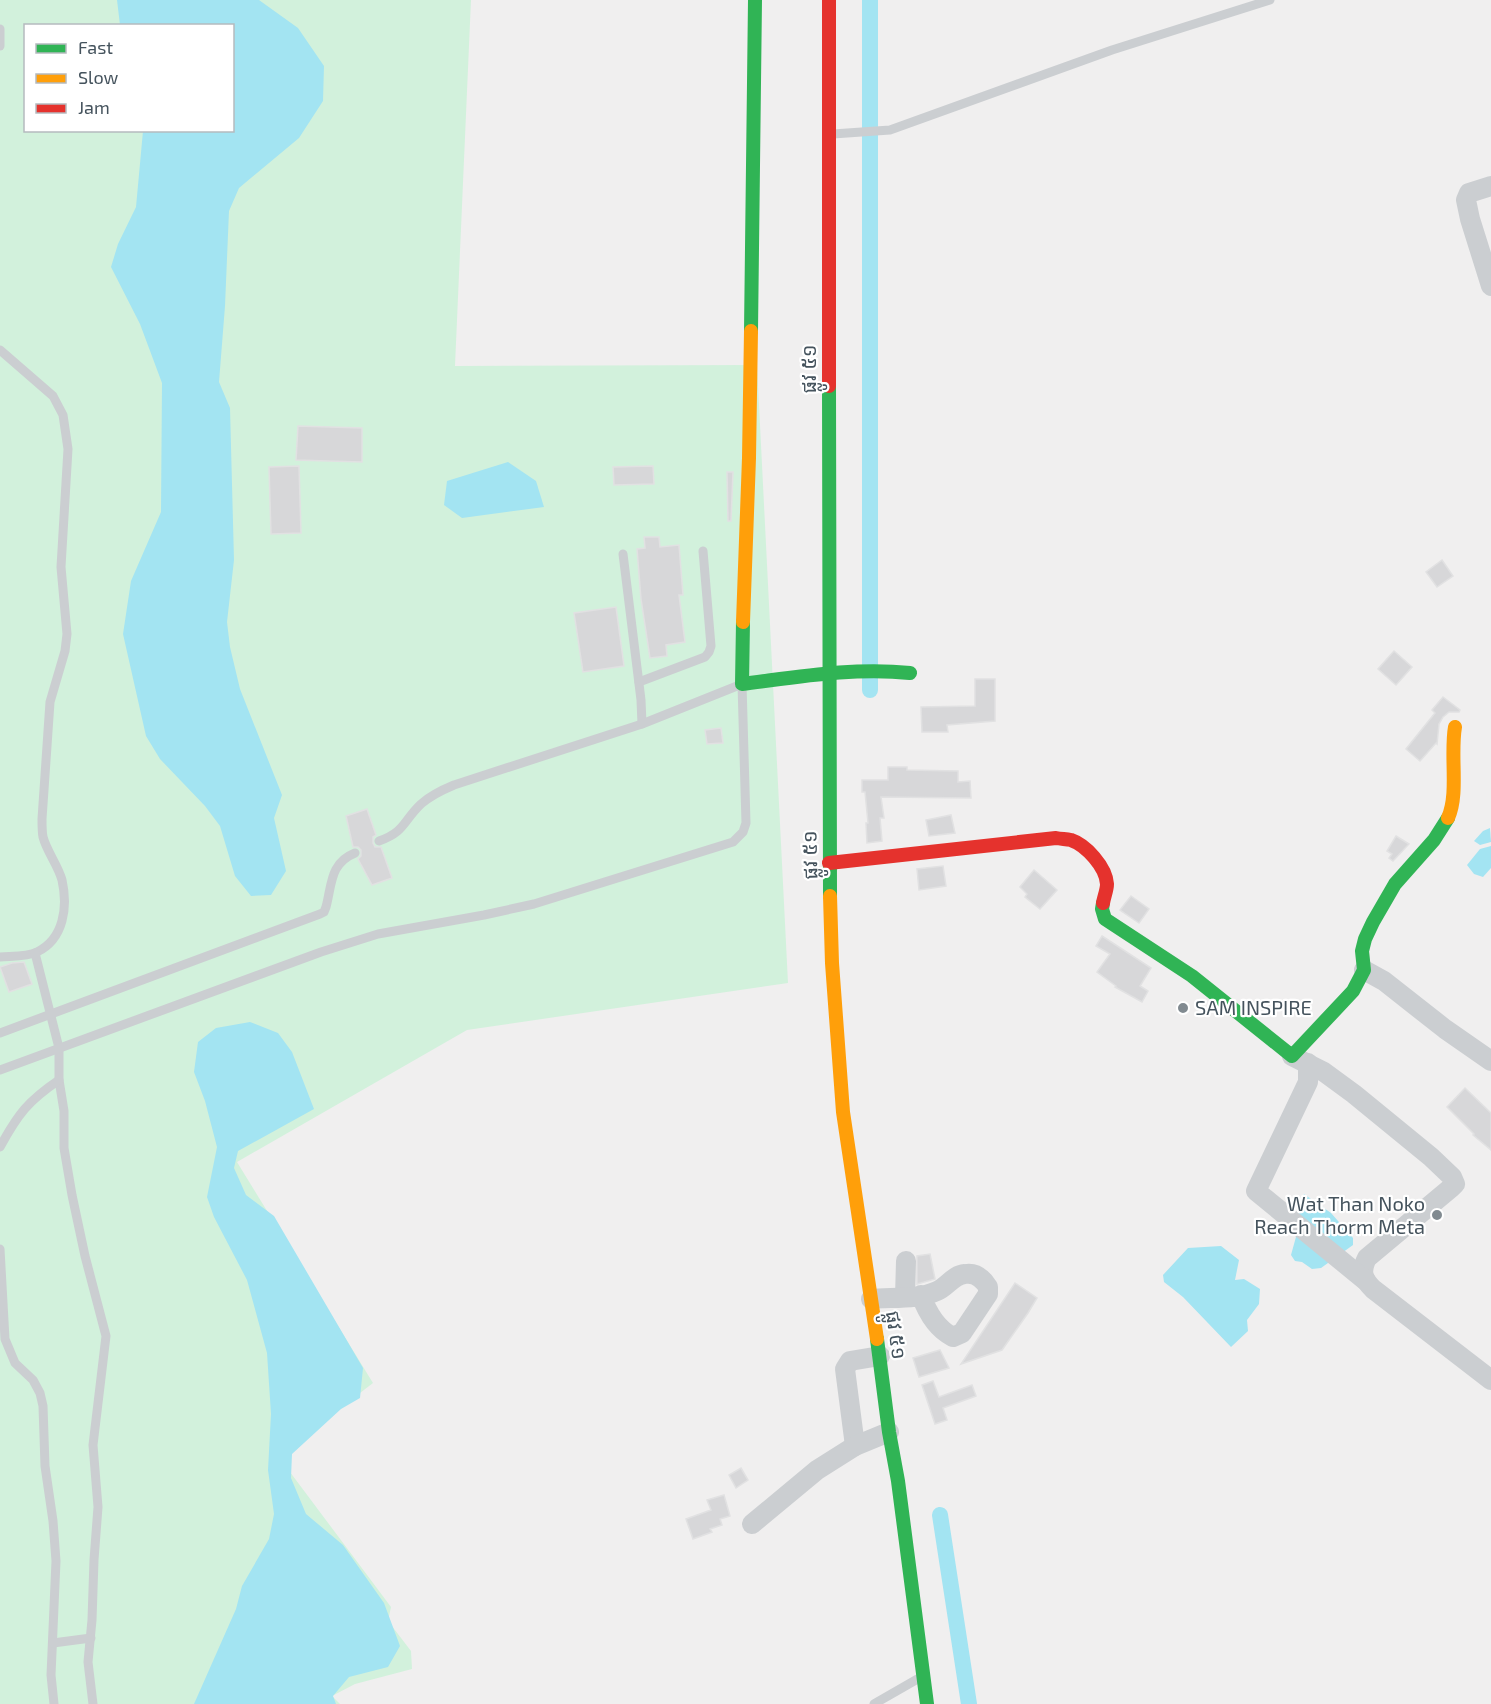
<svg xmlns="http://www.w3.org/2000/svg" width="1491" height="1704" viewBox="0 0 1491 1704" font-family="'Exo 2','Noto Sans Khmer',sans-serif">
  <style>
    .green { fill: #d2f1dc; fill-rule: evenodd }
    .water { fill: #a3e4f2 }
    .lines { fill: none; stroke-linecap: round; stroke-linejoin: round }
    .canal { stroke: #a3e4f2; stroke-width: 16 }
    .building { fill: #d7d7d9; stroke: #e1e1e2; stroke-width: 1.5 }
    .lane { stroke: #cbced1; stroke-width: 9 }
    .street { stroke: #cbced1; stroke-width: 20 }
    .fast { stroke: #30b455; stroke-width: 14 }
    .slow { stroke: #ff9f0a; stroke-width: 14 }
    .jam { stroke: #e5322d; stroke-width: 14 }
    .poi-dot { fill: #818a90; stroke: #fff; stroke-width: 2 }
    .labels { text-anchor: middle; stroke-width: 4.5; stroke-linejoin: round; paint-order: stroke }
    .street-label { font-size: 20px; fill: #45535d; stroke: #fff }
    .poi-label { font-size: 20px; fill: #45535d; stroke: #fff; text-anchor: start }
  </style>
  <rect width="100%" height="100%" fill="#f0efef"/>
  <!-- green -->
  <path class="green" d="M0 0H471L455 366 757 365 788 983 467 1030 237 1162 373 1383 278 1456 391 1607 388 1621 411 1651 412 1669 355 1684 332 1696 340 1704H0ZM26 26H232V130H26Z"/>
  <!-- water -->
  <g class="water">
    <polygon points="117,0 259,0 298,28 324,66 323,101 299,138 239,188 229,211 225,306 219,382 230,408 234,560 227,622 230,647 240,689 282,795 274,818 286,871 271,895 251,896 235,876 220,826 205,806 160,759 146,736 123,634 131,581 161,512 162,383 140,324 111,267 118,244 136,207 143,131 232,130 232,26 120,25"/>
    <polygon points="508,462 536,481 544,507 462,518 444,505 447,481"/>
    <polygon points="1490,828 1491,842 1480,845 1474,841 1483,831"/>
    <polygon points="1491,846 1491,868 1483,877 1474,874 1467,865 1480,849"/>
    <polygon points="250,1022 278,1033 292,1052 314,1109 238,1151 234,1168 246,1195 274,1216 363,1368 360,1398 341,1409 292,1454 291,1478 306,1514 343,1545 384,1603 400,1646 388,1667 349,1677 333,1696 336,1704 194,1704 236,1609 242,1586 269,1539 274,1514 268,1470 271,1414 267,1353 247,1280 214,1217 207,1197 217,1147 205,1101 194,1072 198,1042 216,1028"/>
    <polygon points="1304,1194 1331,1213 1353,1238 1353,1245 1321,1268 1312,1269 1302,1262 1295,1261 1291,1255 1299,1226 1297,1213"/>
    <polygon points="1221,1246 1239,1260 1235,1280 1244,1279 1260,1289 1259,1304 1247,1320 1248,1331 1231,1347 1183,1297 1164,1282 1163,1275 1188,1248"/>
  </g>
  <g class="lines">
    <!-- canal -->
    <g class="canal">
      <polyline points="870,690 870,0"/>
      <polyline points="940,1515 969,1704"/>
    </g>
  </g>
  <!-- building -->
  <g class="building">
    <polygon points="298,426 362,428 362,462 296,460"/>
    <polygon points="299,466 301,533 271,534 269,467"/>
    <polygon points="653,466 654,484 614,485 613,467"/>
    <polygon points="727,472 733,472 731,521 728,521"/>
    <polygon points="644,537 659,537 660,547 679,545 683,595 679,595 685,642 666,645 667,656 650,658 641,599 637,549 645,548"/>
    <polygon points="1442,560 1453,576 1437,587 1426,572"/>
    <polygon points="616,607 624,666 583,672 574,613"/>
    <polygon points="1394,651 1412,667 1396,685 1378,669"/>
    <polygon points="975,679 995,679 995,721 947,725 948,732 922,732 921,707 975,706"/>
    <polygon points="1443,697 1460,710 1459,712 1449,712 1443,717 1439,724 1437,744 1436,743 1420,761 1406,749 1435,713 1432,710"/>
    <polygon points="721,728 723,743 707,744 705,730"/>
    <polygon points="888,767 907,767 907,770 958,771 958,782 970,781 971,798 881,797 884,818 880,818 882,841 867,843 866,823 868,823 865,792 862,792 862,780 888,780"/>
    <polygon points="367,809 376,835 373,837 373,843 375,847 381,847 392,878 372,885 358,859 361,856 361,850 358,847 353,847 346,816"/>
    <polygon points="951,815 955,833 929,836 926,820"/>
    <polygon points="1396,836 1409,844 1393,861 1389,858 1392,854 1387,851"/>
    <polygon points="943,866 946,886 919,890 917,869"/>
    <polygon points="1034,870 1057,890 1040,909 1025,897 1027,894 1020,887"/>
    <polygon points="1131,896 1149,909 1139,923 1120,910"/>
    <polygon points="1102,936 1151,968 1140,986 1148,991 1142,1002 1115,987 1116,986 1097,972 1110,954 1096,946"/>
    <polygon points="24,962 32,984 9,992 0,967 12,963"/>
    <polygon points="1465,1088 1491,1113 1491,1150 1473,1135 1474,1134 1447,1107"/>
    <polygon points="930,1254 935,1279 917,1284 917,1256"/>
    <polygon points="1015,1283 1037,1298 1028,1313 1002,1350 961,1364"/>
    <polygon points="940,1350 949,1368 919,1377 913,1358"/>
    <polygon points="933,1381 939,1397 972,1385 976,1396 943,1408 947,1420 935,1424 922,1385"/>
    <polygon points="741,1468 748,1480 736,1488 729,1475"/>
    <polygon points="724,1495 730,1516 720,1519 722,1525 710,1529 712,1532 693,1539 686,1519 711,1510 707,1500"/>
  </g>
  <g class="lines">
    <!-- lane -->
    <g class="lane">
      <polyline points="0,29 0,46"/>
      <polyline points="833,134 890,130 1112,50 1270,0"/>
      <path d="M0 350 53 396 63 415 68 449 61 567 67 634 65 651 50 702 42 819C42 825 42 832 43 837 47 852 58 865 62 880 68 907 64 939 37 952 27 957 11 956 0 957"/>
      <polyline points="623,554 641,700 642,724"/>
      <polyline points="639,682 705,657 709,652 711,646 703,551"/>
      <polyline points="35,953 59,1048 59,1080 64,1111 64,1148 72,1195 85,1256 106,1336 93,1445 98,1507 94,1560 92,1620 88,1662 93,1704"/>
      <path d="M0 1033 320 914 324 912 326 907C332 884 330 863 355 853"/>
      <path d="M0 1070 321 952 378 934 484 915 534 904 733 842 743 832 746 823 742 684 642 724 454 785C442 790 431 795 421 804 403 821 405 832 379 841"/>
      <path d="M0 1147C18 1114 28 1101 59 1080"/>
      <polyline points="0,1249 5,1339 15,1363 33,1380 40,1393 43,1406 45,1466 53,1521 56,1561 51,1675 54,1704"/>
      <polyline points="53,1643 91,1638"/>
      <polyline points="874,1704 921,1677"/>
    </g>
    <!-- street -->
    <g class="street">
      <polyline points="1491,186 1469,193 1466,200 1470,219 1491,286"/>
      <polyline points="1364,970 1384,981 1445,1029 1491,1061"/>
      <path d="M1292 1056 1324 1072 1354 1094 1431 1157 1452 1177 1455 1184 1452 1187 1367 1258C1360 1272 1363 1279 1373 1289L1491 1380"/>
      <polyline points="1308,1063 1308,1082 1256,1191 1366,1281"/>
      <polyline points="905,1297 906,1261"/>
      <path d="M871 1299C892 1297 918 1300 937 1291 947 1287 953 1275 965 1274 976 1272 983 1279 988 1287V1294L962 1333 953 1337C937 1329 927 1312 921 1295"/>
      <polyline points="855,1446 845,1369 850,1361 880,1356"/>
      <polyline points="752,1524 817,1470 855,1446 889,1432"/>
    </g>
    <!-- fast -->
    <g class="fast">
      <polyline points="751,331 755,0"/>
      <polyline points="829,386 830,896"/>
      <path d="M743 622 742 684C798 677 854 667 910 673"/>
      <polyline points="1103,903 1102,909 1105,919 1192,976 1292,1056 1353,991 1364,970 1362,951 1365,939 1373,922 1395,884 1434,840 1448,818"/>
      <polyline points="877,1339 889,1432 898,1481 927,1704"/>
    </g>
    <!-- slow -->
    <g class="slow">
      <polyline points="743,622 749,458 751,331"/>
      <path d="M1448 818C1459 794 1450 755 1455 727"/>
      <polyline points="830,896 832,963 843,1112 877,1339"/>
    </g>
    <!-- jam -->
    <g class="jam">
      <polyline points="829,0 829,386"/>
      <path d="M829 863 1056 838C1061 839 1066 839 1071 840 1086 845 1106 867 1107 884 1107 890 1104 897 1103 903"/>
    </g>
  </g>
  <!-- markers -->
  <g class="poi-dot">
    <circle cx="1183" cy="1008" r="6"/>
    <circle cx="1437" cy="1215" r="6"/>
  </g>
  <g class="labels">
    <!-- street labels -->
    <g class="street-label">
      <text transform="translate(809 369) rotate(-90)" y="7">ផ្លូវ ៥១</text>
      <text transform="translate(810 855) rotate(-91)" y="7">ផ្លូវ ៥១</text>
      <text transform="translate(896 1335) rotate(82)" y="7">ផ្លូវ ៥១</text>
    </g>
    <!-- poi labels -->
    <g class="poi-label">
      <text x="1195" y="1015">SAM INSPIRE</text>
      <text x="1425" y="1211" text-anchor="end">Wat Than Noko<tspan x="1425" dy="23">Reach Thorm Meta</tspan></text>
    </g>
  </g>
  <!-- legend -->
  <rect x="24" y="24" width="210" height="108" fill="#ffffff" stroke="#b5babe" stroke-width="1.5"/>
  <rect x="36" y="44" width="30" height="9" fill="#30b455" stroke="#b5babe" stroke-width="1.5"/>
  <text x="78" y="54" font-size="18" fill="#45535d">Fast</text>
  <rect x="36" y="74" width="30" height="9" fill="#ff9f0a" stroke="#b5babe" stroke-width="1.5"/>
  <text x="78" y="84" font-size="18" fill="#45535d">Slow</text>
  <rect x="36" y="104" width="30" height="9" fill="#e5322d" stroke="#b5babe" stroke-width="1.5"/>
  <text x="78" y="114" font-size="18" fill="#45535d">Jam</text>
</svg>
